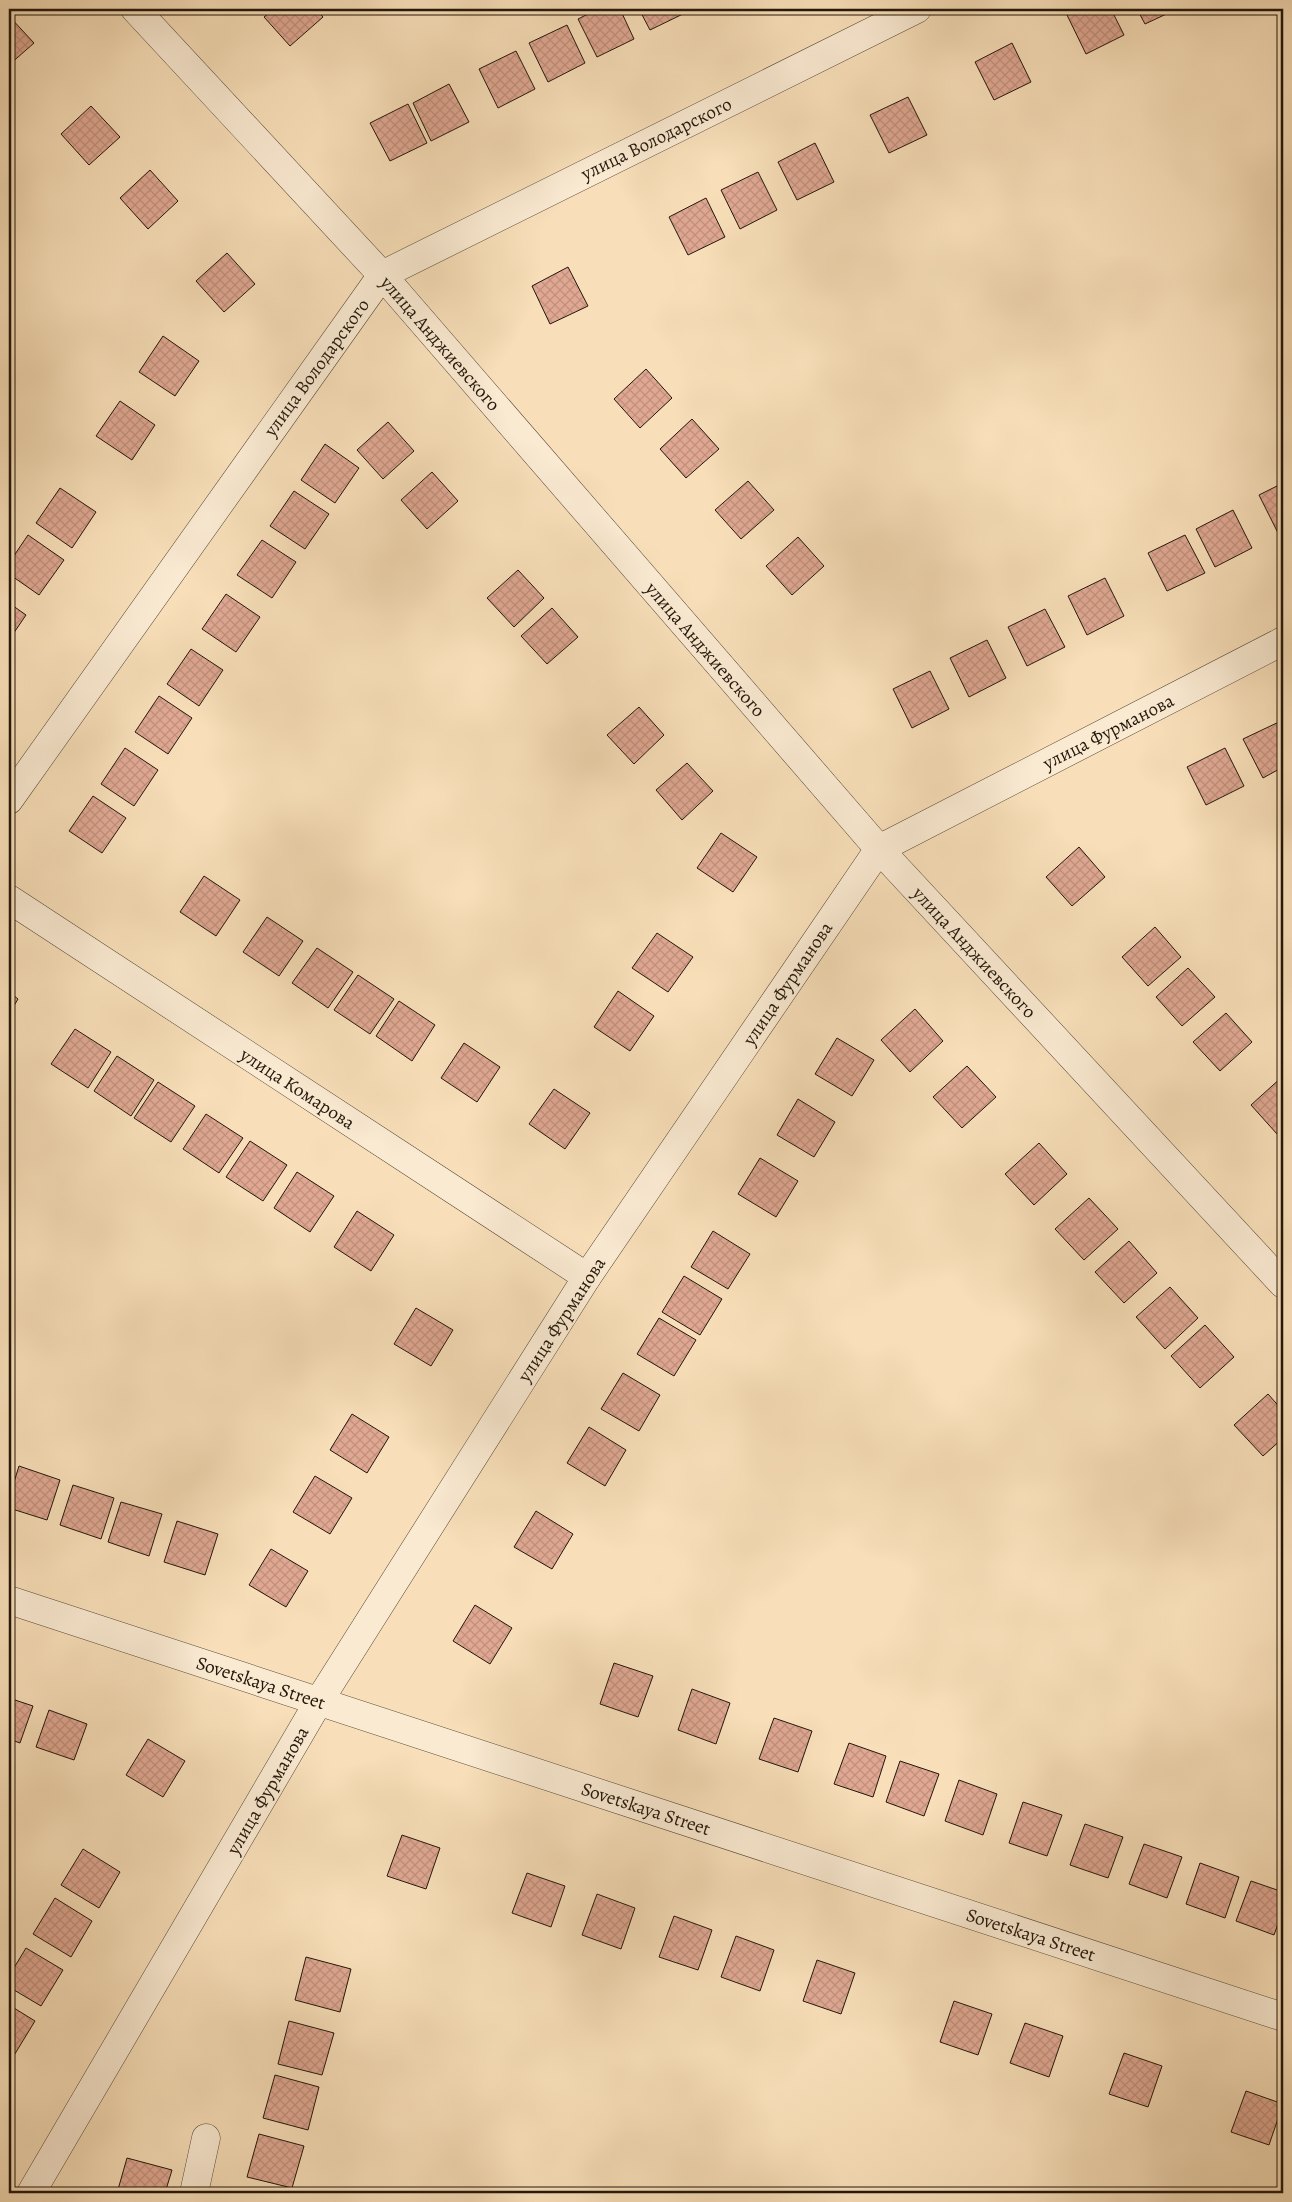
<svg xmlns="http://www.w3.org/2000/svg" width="1292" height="2202" viewBox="0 0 1292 2202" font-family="Alegreya,serif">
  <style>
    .building { fill: url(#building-cross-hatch); stroke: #22170b }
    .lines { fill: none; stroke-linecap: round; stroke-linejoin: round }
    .minor-casing { stroke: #584936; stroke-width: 29 }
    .minor { stroke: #faead2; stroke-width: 28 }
    .labels { text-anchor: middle; stroke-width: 4; stroke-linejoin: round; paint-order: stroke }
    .street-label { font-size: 19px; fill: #22170b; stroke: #faead2 }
  </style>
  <defs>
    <pattern id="building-cross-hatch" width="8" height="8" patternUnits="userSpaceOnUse" patternTransform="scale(1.25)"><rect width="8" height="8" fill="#e0a893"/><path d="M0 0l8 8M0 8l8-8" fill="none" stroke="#c0907d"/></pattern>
  </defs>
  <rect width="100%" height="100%" fill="#f8dfb9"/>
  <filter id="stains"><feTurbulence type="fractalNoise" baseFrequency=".004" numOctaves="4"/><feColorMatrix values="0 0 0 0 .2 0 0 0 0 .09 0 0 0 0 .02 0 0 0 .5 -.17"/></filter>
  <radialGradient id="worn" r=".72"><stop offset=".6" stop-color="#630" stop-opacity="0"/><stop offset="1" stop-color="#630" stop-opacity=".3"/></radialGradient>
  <!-- building -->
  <g class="building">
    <polygon points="274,9 316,9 323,17 290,46 264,17"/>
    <polygon points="598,9 620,9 634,39 597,57 578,19"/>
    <polygon points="639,9 685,9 687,12 650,30"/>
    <polygon points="1080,9 1111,9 1124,35 1086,54 1067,15"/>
    <polygon points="1137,9 1177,9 1145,24"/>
    <polygon points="9,16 34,43 9,65"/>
    <polygon points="567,25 585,63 548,82 529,43"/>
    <polygon points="1012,43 1031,82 994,100 975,62"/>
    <polygon points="516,51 535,89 498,108 479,69"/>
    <polygon points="449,84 469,122 431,141 413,103"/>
    <polygon points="908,97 927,135 889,153 870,115"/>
    <polygon points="408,104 427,143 390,161 370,123"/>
    <polygon points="91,106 120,137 89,165 61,134"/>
    <polygon points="815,143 834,182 797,200 778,162"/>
    <polygon points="150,170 178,201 148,229 120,198"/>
    <polygon points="758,172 777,210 740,229 721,190"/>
    <polygon points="706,198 725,237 688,255 669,217"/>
    <polygon points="227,253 255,284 224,312 196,281"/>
    <polygon points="568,267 588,306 550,324 532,286"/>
    <polygon points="163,336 199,361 175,396 139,372"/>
    <polygon points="646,369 672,398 640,428 614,399"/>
    <polygon points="120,401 155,425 132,460 96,436"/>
    <polygon points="692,419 719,449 686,478 660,449"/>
    <polygon points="388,422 414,451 383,479 357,450"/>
    <polygon points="325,444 359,468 335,503 301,480"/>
    <polygon points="432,472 458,501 427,529 401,500"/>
    <polygon points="748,481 774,510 741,539 715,510"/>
    <polygon points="1283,483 1283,531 1278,533 1259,495"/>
    <polygon points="60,488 96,512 72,548 36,523"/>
    <polygon points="294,491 329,514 305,549 270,526"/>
    <polygon points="1233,510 1252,548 1215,567 1196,529"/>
    <polygon points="28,535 64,560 39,595 9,574 9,563"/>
    <polygon points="1185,535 1205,573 1167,591 1148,553"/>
    <polygon points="798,537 824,566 792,595 766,566"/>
    <polygon points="262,540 296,562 272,598 237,575"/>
    <polygon points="518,570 544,598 514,627 487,598"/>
    <polygon points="1105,578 1124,616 1087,635 1068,596"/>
    <polygon points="226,594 260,617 236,652 202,629"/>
    <polygon points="9,603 26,615 9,640"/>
    <polygon points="552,608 578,637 547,664 521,636"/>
    <polygon points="1045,609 1065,647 1027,666 1008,627"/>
    <polygon points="987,640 1006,678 969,697 950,658"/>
    <polygon points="191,649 223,670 199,706 167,684"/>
    <polygon points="930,671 949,709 912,728 893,689"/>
    <polygon points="159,696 192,718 168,754 135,732"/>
    <polygon points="639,707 664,735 634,764 607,735"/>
    <polygon points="1281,721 1283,726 1283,767 1263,778 1243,739"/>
    <polygon points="125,748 158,770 134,806 101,784"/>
    <polygon points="1225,748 1244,786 1206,805 1187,767"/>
    <polygon points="687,763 713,791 682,820 656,790"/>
    <polygon points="93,796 126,818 102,853 69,831"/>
    <polygon points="721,833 757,857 733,892 697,868"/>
    <polygon points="1079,847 1105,877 1072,906 1046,877"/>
    <polygon points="204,876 240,900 216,936 180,912"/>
    <polygon points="267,917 303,941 279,976 243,952"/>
    <polygon points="1155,927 1181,957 1148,986 1122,957"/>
    <polygon points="657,933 693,957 668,992 632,968"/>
    <polygon points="317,948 353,972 328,1008 292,983"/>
    <polygon points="1188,968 1215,997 1182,1026 1156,997"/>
    <polygon points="358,975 394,999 370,1034 334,1010"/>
    <polygon points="618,991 654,1016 630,1051 594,1027"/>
    <polygon points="9,992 18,999 9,1014"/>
    <polygon points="399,1001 435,1025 412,1061 376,1036"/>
    <polygon points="915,1009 943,1041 910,1072 881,1040"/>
    <polygon points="1226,1013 1252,1042 1220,1071 1193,1042"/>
    <polygon points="75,1029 111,1052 88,1088 51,1064"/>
    <polygon points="837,1038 874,1060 852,1096 815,1074"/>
    <polygon points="464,1043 500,1067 477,1102 441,1078"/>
    <polygon points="117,1056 154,1080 131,1116 94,1091"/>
    <polygon points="967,1066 996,1097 962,1128 933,1097"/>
    <polygon points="1283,1076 1283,1129 1277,1134 1251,1105"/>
    <polygon points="158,1082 195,1106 171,1142 134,1118"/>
    <polygon points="554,1089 590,1113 565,1149 529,1124"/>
    <polygon points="798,1099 835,1122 814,1157 777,1135"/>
    <polygon points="206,1114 243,1138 219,1173 183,1149"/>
    <polygon points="250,1141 287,1165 263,1201 226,1177"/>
    <polygon points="1039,1143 1067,1174 1034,1205 1005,1174"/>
    <polygon points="760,1158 798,1181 776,1217 738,1194"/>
    <polygon points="297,1172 334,1196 310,1232 274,1208"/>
    <polygon points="1089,1198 1118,1229 1084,1260 1055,1229"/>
    <polygon points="357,1211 394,1235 371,1271 334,1247"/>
    <polygon points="713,1231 750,1254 728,1289 691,1267"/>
    <polygon points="1129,1241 1157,1273 1124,1303 1095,1272"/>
    <polygon points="684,1276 722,1299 700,1335 662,1312"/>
    <polygon points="1170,1287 1198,1318 1165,1349 1136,1317"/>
    <polygon points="416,1308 453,1330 431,1366 394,1344"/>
    <polygon points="659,1318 696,1340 674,1376 637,1354"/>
    <polygon points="1205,1325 1234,1357 1200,1388 1171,1356"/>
    <polygon points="623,1373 660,1395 639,1431 601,1409"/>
    <polygon points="1268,1394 1283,1411 1283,1438 1263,1456 1234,1425"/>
    <polygon points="352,1414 389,1437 367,1473 330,1450"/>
    <polygon points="589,1427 626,1450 605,1486 567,1463"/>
    <polygon points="19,1466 60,1480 47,1520 9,1508 9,1498"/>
    <polygon points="315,1476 352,1498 330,1534 293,1512"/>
    <polygon points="73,1485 114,1498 101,1539 60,1525"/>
    <polygon points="121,1502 162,1514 149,1556 108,1542"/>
    <polygon points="536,1511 573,1534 552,1569 514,1547"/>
    <polygon points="177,1521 218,1534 205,1575 164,1562"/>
    <polygon points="271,1549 308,1571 286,1607 249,1585"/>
    <polygon points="475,1605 512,1628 490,1664 453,1641"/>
    <polygon points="614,1663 653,1676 638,1717 600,1704"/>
    <polygon points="692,1689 730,1703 716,1744 678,1730"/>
    <polygon points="9,1698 33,1706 20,1743 9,1739"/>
    <polygon points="49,1710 87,1724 74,1760 36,1747"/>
    <polygon points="774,1718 812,1731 798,1772 759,1759"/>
    <polygon points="148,1739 185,1761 163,1797 126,1775"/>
    <polygon points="849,1743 886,1756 873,1797 834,1784"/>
    <polygon points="900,1761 939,1774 924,1816 886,1802"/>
    <polygon points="959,1780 997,1794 983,1835 945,1821"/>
    <polygon points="1023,1802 1062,1815 1047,1856 1009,1843"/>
    <polygon points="1085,1824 1123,1837 1108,1878 1070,1865"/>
    <polygon points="402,1835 440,1848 426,1889 387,1876"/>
    <polygon points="1144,1844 1182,1857 1167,1898 1129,1884"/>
    <polygon points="83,1849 120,1872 99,1908 61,1885"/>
    <polygon points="1200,1863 1239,1877 1225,1918 1186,1904"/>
    <polygon points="527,1873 565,1886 551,1927 512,1913"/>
    <polygon points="1251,1881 1283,1892 1283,1910 1274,1935 1236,1921"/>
    <polygon points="597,1894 635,1908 621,1949 582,1935"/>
    <polygon points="55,1898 92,1921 71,1957 33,1934"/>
    <polygon points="674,1916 712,1930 698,1970 659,1957"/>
    <polygon points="736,1936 774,1950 760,1991 721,1977"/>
    <polygon points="26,1948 63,1970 41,2006 9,1987 9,1976"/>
    <polygon points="306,1957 351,1969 340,2012 295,2000"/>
    <polygon points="817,1960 855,1973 841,2014 803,2001"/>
    <polygon points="954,2001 992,2014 978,2055 940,2042"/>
    <polygon points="9,2005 35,2021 13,2057 9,2054"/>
    <polygon points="289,2021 334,2033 322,2075 278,2064"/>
    <polygon points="1025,2023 1063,2036 1049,2077 1010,2063"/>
    <polygon points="1124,2053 1162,2066 1148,2107 1109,2094"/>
    <polygon points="275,2075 319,2087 308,2130 263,2118"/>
    <polygon points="1246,2091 1283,2104 1269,2145 1231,2132"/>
    <polygon points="259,2134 304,2146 292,2188 247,2177"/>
    <polygon points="127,2158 172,2170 165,2193 117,2193"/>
  </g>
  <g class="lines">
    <!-- minor casing -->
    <g class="minor-casing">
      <g id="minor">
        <polyline points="135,9 382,275 879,849 1283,1284"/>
        <polyline points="9,800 382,275 917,9"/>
        <polyline points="9,899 587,1277"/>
        <polyline points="9,1600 1283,2017"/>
        <polyline points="31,2193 319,1701 587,1277 879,849 1283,641"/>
        <polyline points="194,2193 206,2138"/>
      </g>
    </g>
    <!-- minor -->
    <use href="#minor" class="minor"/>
  </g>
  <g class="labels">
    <!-- street labels -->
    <g class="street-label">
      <text transform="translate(656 138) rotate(-26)" y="7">улица Володарского</text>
      <text transform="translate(441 343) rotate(49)" y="7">улица Анджиевского</text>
      <text transform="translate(316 367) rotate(-54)" y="7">улица Володарского</text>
      <text transform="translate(706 649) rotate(49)" y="7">улица Анджиевского</text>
      <text transform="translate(1108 731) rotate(-27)" y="7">улица Фурманова</text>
      <text transform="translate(975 952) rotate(47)" y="7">улица Анджиевского</text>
      <text transform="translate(787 983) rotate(-56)" y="7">улица Фурманова</text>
      <text transform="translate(298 1088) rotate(33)" y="7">улица Комарова</text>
      <text transform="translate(561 1319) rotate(-57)" y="7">улица Фурманова</text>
      <text transform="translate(261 1682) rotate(18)" y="7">Sovetskaya Street</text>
      <text transform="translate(267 1790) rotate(-60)" y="7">улица Фурманова</text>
      <text transform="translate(646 1808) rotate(18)" y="7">Sovetskaya Street</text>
      <text transform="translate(1031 1934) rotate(18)" y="7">Sovetskaya Street</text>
    </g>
  </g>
  <!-- margin -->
  <rect width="1292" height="2202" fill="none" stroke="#f8dfb9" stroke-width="30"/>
  <rect x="10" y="10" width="1272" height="2182" fill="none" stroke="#22170b" stroke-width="2.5"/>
  <rect x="15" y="15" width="1262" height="2172" fill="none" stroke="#22170b"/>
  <rect width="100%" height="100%" filter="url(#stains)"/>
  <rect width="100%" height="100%" fill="url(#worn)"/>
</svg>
